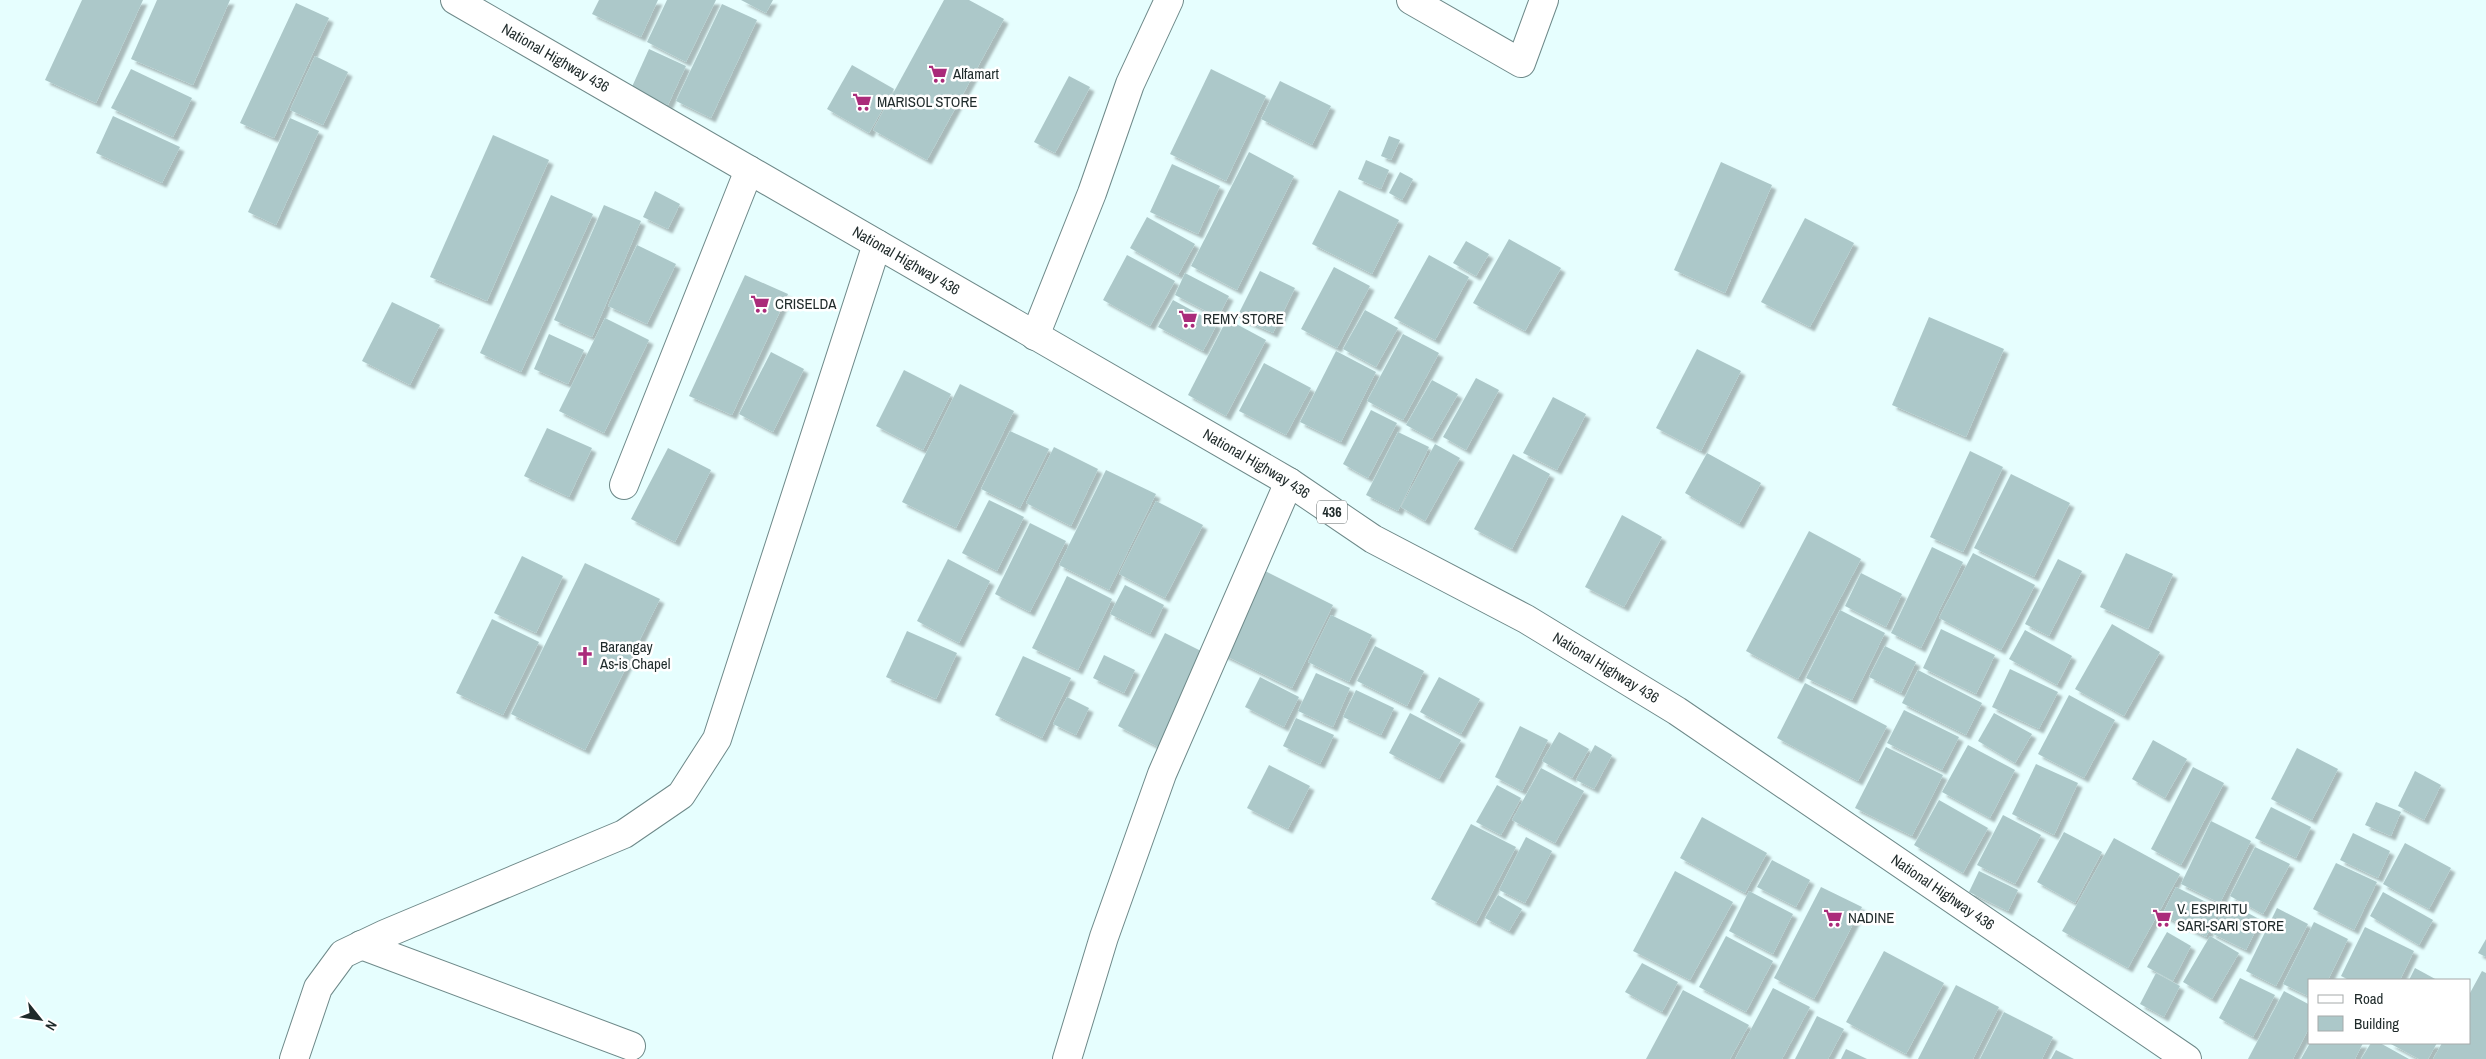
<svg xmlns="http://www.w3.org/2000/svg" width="2486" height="1059" viewBox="0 0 2486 1059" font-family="'Archivo Narrow',sans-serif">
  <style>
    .building { fill: #acc8c9; filter: url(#shadow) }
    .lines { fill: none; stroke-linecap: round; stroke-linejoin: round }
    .minor-casing { stroke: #6e8989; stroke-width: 30 }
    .major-casing { stroke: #6e8989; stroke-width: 30 }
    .minor { stroke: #fff; stroke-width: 28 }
    .major { stroke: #fff; stroke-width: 28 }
    .labels { text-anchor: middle; stroke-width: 5; stroke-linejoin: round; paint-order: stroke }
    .shield { fill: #fff; stroke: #626a6a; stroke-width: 1 }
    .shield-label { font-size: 14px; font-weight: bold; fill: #1f2a2a }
    .street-label { font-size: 15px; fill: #1f2a2a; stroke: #fff }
    .poi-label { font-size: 15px; fill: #1f2a2a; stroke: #fff; text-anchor: start }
  </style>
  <defs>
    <filter id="shadow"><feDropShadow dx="4.5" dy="4.5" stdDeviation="1" flood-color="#0004"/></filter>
  </defs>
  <rect width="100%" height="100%" fill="#e6fefe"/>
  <!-- building -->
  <g class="building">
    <polygon points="82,0 143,0 96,103 45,80"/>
    <polygon points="157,0 230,0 193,85 131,59"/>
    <polygon points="599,0 658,0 641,37 592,14"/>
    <polygon points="667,0 716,0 686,62 647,42"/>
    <polygon points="741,0 773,0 766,13"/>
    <polygon points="944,0 969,0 1004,19 927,160 873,130"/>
    <polygon points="296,3 329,18 274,138 240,123"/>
    <polygon points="722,4 757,20 711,118 676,101"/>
    <polygon points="649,49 686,66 668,105 631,89"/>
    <polygon points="315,56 348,72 323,125 290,110"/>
    <polygon points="852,65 894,89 869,133 827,109"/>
    <polygon points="131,69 192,98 173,137 111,108"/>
    <polygon points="1211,69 1266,96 1226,181 1170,154"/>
    <polygon points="1069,76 1090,87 1055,153 1034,142"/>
    <polygon points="1280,81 1331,106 1312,145 1261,119"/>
    <polygon points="113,116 180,147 162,183 96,153"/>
    <polygon points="290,118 319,131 276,225 248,212"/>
    <polygon points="493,135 549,160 487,301 430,277"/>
    <polygon points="1389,136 1400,140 1391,160 1381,156"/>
    <polygon points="1249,152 1294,176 1237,290 1191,266"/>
    <polygon points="1366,160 1389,170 1381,189 1358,179"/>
    <polygon points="1721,162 1772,185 1725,293 1674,270"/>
    <polygon points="1172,164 1220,186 1198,234 1150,212"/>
    <polygon points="1400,172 1413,179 1402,200 1389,193"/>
    <polygon points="1339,190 1399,220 1372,274 1312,244"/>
    <polygon points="655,191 680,204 668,229 643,217"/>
    <polygon points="551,195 593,214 521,372 480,353"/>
    <polygon points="604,205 641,221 592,337 554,320"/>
    <polygon points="1147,217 1195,244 1178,275 1130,248"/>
    <polygon points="1805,218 1854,243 1810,327 1761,302"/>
    <polygon points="1509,239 1561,268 1525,331 1473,303"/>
    <polygon points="1466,241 1489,254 1476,276 1453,263"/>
    <polygon points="637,245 676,264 647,324 608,306"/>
    <polygon points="1127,255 1175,281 1150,326 1103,300"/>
    <polygon points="1429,255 1469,277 1435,340 1394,318"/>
    <polygon points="1334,267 1370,286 1337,348 1301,329"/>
    <polygon points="1260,271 1295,288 1273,333 1237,317"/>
    <polygon points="1185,273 1229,296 1218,317 1175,295"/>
    <polygon points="745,275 788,294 732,415 689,396"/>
    <polygon points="1173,300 1217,324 1203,351 1158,327"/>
    <polygon points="392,302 440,325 410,385 362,361"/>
    <polygon points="1365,310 1398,328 1376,367 1343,349"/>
    <polygon points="1929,317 2004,349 1966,437 1892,405"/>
    <polygon points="605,318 649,340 604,433 559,411"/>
    <polygon points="1227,319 1266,340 1226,416 1188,395"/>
    <polygon points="549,334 584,350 568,384 534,369"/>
    <polygon points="1403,334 1439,353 1403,420 1367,401"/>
    <polygon points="1697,349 1741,371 1701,451 1656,428"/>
    <polygon points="1336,351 1376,372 1341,442 1300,422"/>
    <polygon points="771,352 804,369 773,432 739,414"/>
    <polygon points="1264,363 1311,388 1286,435 1239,411"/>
    <polygon points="904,370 951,394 923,450 876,426"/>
    <polygon points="1476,378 1499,390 1466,450 1443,437"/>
    <polygon points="1432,380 1458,394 1432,439 1406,425"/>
    <polygon points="960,384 1014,411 956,528 902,502"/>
    <polygon points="1553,397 1586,414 1557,470 1523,453"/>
    <polygon points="1371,410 1397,423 1368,478 1343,464"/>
    <polygon points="547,428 592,448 569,497 524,476"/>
    <polygon points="1010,431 1049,449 1020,508 981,489"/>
    <polygon points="1398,432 1429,447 1398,511 1366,495"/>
    <polygon points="1435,444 1460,458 1425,521 1401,507"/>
    <polygon points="1054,447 1098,469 1071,526 1026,503"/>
    <polygon points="668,448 711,470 675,542 631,519"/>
    <polygon points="1970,451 2003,467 1963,552 1930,537"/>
    <polygon points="1707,453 1761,483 1739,524 1685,493"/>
    <polygon points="1513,454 1550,474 1512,549 1474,529"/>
    <polygon points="1106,470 1156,494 1109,590 1059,565"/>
    <polygon points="2011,474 2070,503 2034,577 1974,548"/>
    <polygon points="989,500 1024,517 997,571 962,553"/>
    <polygon points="1156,501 1203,525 1165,598 1119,574"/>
    <polygon points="1622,515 1662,537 1624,607 1585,587"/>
    <polygon points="1030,523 1066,541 1030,612 995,594"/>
    <polygon points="1809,531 1861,559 1798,679 1746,651"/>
    <polygon points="1932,547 1963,562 1921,648 1891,633"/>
    <polygon points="1973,553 2035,585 2001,650 1939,618"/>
    <polygon points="2126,553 2173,574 2148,629 2100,607"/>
    <polygon points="522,556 563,576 536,633 494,613"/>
    <polygon points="948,559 990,581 959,643 917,621"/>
    <polygon points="2058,559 2082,571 2049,636 2025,624"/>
    <polygon points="585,563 660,599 585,750 511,714"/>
    <polygon points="1261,569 1333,605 1292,688 1220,653"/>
    <polygon points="1861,573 1902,594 1886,627 1845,606"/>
    <polygon points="1067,576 1112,599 1078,670 1032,648"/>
    <polygon points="1125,585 1164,605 1150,634 1110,614"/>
    <polygon points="1840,610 1885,633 1852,700 1806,678"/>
    <polygon points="1331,615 1372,635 1349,682 1308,662"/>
    <polygon points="492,619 539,642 503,715 456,693"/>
    <polygon points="2112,624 2160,652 2124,716 2075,689"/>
    <polygon points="1941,629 1995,655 1976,694 1923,668"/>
    <polygon points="2025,630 2072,656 2057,685 2009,659"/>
    <polygon points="907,631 957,653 936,699 886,677"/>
    <polygon points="1165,633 1211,656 1164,750 1118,726"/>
    <polygon points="1375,646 1424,671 1407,706 1357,681"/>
    <polygon points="1885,646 1916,662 1901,693 1869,677"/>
    <polygon points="1104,655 1135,670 1124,693 1093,678"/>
    <polygon points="1023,656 1071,678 1042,738 995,715"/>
    <polygon points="2010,669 2058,692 2039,729 1992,707"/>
    <polygon points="1918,670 1982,703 1966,735 1902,703"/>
    <polygon points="1316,673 1350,688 1333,727 1298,711"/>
    <polygon points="1260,677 1299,697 1284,727 1245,707"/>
    <polygon points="1439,677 1480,699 1461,734 1420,712"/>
    <polygon points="1805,683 1887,726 1858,781 1777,738"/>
    <polygon points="1356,690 1394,708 1381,735 1343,717"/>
    <polygon points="2069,695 2115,720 2084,778 2038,754"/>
    <polygon points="1067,697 1089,708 1076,735 1053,724"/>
    <polygon points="1904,710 1959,737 1942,770 1887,743"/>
    <polygon points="1410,713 1461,740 1439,779 1389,753"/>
    <polygon points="1994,713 2032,734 2015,763 1978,741"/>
    <polygon points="1296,718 1334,735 1320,764 1283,746"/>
    <polygon points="1520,726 1548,740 1522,791 1495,777"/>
    <polygon points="1559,732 1589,749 1572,778 1542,761"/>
    <polygon points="2153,740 2187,759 2165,798 2132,779"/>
    <polygon points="1595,745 1612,755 1594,789 1576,780"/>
    <polygon points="1968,745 2015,770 1990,818 1942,792"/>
    <polygon points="1886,747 1943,775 1912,836 1855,808"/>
    <polygon points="2297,748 2338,769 2312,820 2271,799"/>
    <polygon points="2036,764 2078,783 2054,835 2012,814"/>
    <polygon points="1269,765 1310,786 1288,829 1247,808"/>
    <polygon points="2193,767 2224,783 2181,865 2151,849"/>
    <polygon points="1541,768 1584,791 1555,843 1512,820"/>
    <polygon points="2415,771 2441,785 2424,820 2398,806"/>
    <polygon points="1497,785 1521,798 1501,835 1476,822"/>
    <polygon points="1939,800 1988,828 1963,873 1914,845"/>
    <polygon points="2376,802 2401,812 2391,836 2365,825"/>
    <polygon points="2271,807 2311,827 2296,858 2255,838"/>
    <polygon points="2003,815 2041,835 2015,884 1977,865"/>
    <polygon points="1702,817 1767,853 1745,893 1680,858"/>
    <polygon points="2211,821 2251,841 2220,903 2181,884"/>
    <polygon points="1471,824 1516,847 1476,923 1431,899"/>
    <polygon points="2064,832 2102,852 2075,903 2037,882"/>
    <polygon points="2353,833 2390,851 2378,878 2340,860"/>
    <polygon points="1526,837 1552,851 1525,903 1499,890"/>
    <polygon points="2114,838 2180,874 2128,968 2062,931"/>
    <polygon points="2405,843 2451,868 2429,909 2383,884"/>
    <polygon points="2255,847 2290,864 2263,914 2230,896"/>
    <polygon points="1772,860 1810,880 1796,907 1757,887"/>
    <polygon points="2336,863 2377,882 2354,930 2313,909"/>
    <polygon points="1675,871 1733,902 1690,980 1633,951"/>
    <polygon points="1979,871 2018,890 2008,911 1969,892"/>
    <polygon points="1821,887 1862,907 1814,999 1774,978"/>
    <polygon points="2176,887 2220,909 2206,937 2162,915"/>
    <polygon points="1749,891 1793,914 1773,954 1729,931"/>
    <polygon points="2383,892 2433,920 2419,945 2370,916"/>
    <polygon points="1498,895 1522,909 1509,931 1485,918"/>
    <polygon points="2227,902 2261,920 2246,950 2211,933"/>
    <polygon points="2277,908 2308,924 2276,986 2246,971"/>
    <polygon points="2314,922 2348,939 2328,980 2310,980 2310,997 2283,984"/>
    <polygon points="2365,927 2414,951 2400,980 2349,980 2341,976"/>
    <polygon points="2167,932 2191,946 2173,981 2147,967"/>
    <polygon points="1726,936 1773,961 1746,1012 1699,987"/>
    <polygon points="2210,936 2239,953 2212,999 2183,982"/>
    <polygon points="2486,939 2486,957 2478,953"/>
    <polygon points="1884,951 1944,983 1906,1054 1846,1022"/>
    <polygon points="1642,963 1678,982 1662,1012 1625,992"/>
    <polygon points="2415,968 2437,980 2409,980"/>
    <polygon points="2482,971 2486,973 2486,1059 2433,1059 2442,1043 2470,1043 2470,993"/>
    <polygon points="2156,973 2180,986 2164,1017 2140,1004"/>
    <polygon points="2240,978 2275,995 2253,1037 2219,1018"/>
    <polygon points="1956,985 1999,1007 1973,1059 1918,1059"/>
    <polygon points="1773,988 1810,1007 1782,1059 1735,1059"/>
    <polygon points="1683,990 1749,1025 1730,1059 1646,1059"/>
    <polygon points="2284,991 2310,1005 2310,1026 2293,1059 2248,1059"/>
    <polygon points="2004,1012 2053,1037 2042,1059 1980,1059"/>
    <polygon points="1817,1016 1844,1029 1828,1059 1795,1059"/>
    <polygon points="2310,1043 2363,1043 2355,1059 2301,1059"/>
    <polygon points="2371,1043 2380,1043 2409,1059 2361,1059"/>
    <polygon points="2389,1043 2437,1043 2428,1059 2419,1059"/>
    <polygon points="1846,1049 1867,1059 1841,1059"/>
    <polygon points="2056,1050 2074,1059 2051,1059"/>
  </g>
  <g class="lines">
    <!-- minor casing -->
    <g class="minor-casing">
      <g id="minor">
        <polyline points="1411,0 1521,63 1544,0"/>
        <polyline points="1035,336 1092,193 1130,84 1169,0"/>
        <polyline points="624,485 749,170"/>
        <polyline points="361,945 631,1046"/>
        <polyline points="294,1059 318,988 343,954 385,934 624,834 681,795 717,739 877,244"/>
        <polyline points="1067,1059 1104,937 1162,774 1289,482"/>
      </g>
    </g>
    <!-- major casing -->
    <g class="major-casing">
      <g id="major">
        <path id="s1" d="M455 0 1289 482 1373 539 1526 619 1677 711 2187 1059"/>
      </g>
    </g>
    <!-- minor -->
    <use href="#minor" class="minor"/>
    <!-- major -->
    <use href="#major" class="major"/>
  </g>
  <!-- icons -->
  <defs>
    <g id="supermarket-bare" transform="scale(1.5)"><path d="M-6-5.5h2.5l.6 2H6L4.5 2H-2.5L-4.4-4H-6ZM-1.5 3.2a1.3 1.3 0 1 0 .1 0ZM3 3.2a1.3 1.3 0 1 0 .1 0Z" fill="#aa2b7a" stroke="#fff" stroke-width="2.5" paint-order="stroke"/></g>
    <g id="church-bare" transform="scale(1.5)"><path d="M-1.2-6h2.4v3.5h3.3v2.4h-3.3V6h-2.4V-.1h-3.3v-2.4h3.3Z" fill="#aa2b7a" stroke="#fff" stroke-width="2.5" paint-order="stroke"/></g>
  </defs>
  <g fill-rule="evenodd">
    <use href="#supermarket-bare" x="938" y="74"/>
    <use href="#supermarket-bare" x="862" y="102"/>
    <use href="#supermarket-bare" x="760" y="304"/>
    <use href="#supermarket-bare" x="1188" y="319"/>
    <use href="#church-bare" x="585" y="656"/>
    <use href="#supermarket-bare" x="1833" y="918"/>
    <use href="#supermarket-bare" x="2162" y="918"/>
  </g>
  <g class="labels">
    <!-- shield labels -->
    <rect class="shield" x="1317" y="500.5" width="30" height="23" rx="4"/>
    <g class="shield-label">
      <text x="1332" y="517">436</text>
    </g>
    <!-- street labels -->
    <g class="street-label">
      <text dy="5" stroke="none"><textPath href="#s1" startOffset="116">National Highway 436</textPath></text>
      <text dy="5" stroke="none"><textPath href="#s1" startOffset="521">National Highway 436</textPath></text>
      <text dy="5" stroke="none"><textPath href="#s1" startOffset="926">National Highway 436</textPath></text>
      <text dy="5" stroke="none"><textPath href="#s1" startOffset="1331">National Highway 436</textPath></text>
      <text dy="5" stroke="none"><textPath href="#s1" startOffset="1736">National Highway 436</textPath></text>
    </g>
    <!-- poi labels -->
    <g class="poi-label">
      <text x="953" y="79">Alfamart</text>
      <text x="877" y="107">MARISOL STORE</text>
      <text x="775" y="309">CRISELDA</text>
      <text x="1203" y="324">REMY STORE</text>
      <text x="600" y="652">Barangay<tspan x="600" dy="17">As-is Chapel</tspan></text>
      <text x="2177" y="914">V. ESPIRITU<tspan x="2177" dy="17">SARI-SARI STORE</tspan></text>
      <text x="1848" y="923">NADINE</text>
    </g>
  </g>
  <!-- legend -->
  <rect x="2308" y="979" width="162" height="65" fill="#ffffff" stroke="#a5aaaa"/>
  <rect x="2318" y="995" width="25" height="8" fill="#ffffff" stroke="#a5aaaa"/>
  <text x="2354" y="1004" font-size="15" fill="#1f2a2a">Road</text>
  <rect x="2318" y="1016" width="25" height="15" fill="#acc8c9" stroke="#a5aaaa"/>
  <text x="2354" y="1029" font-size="15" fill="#1f2a2a">Building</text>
  <!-- north arrow -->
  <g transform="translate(40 1019) rotate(120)" stroke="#ffffff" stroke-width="4" paint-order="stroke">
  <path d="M0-4L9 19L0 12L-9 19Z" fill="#1f2a2a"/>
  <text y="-8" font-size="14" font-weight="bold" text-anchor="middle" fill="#1f2a2a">N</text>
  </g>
</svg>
